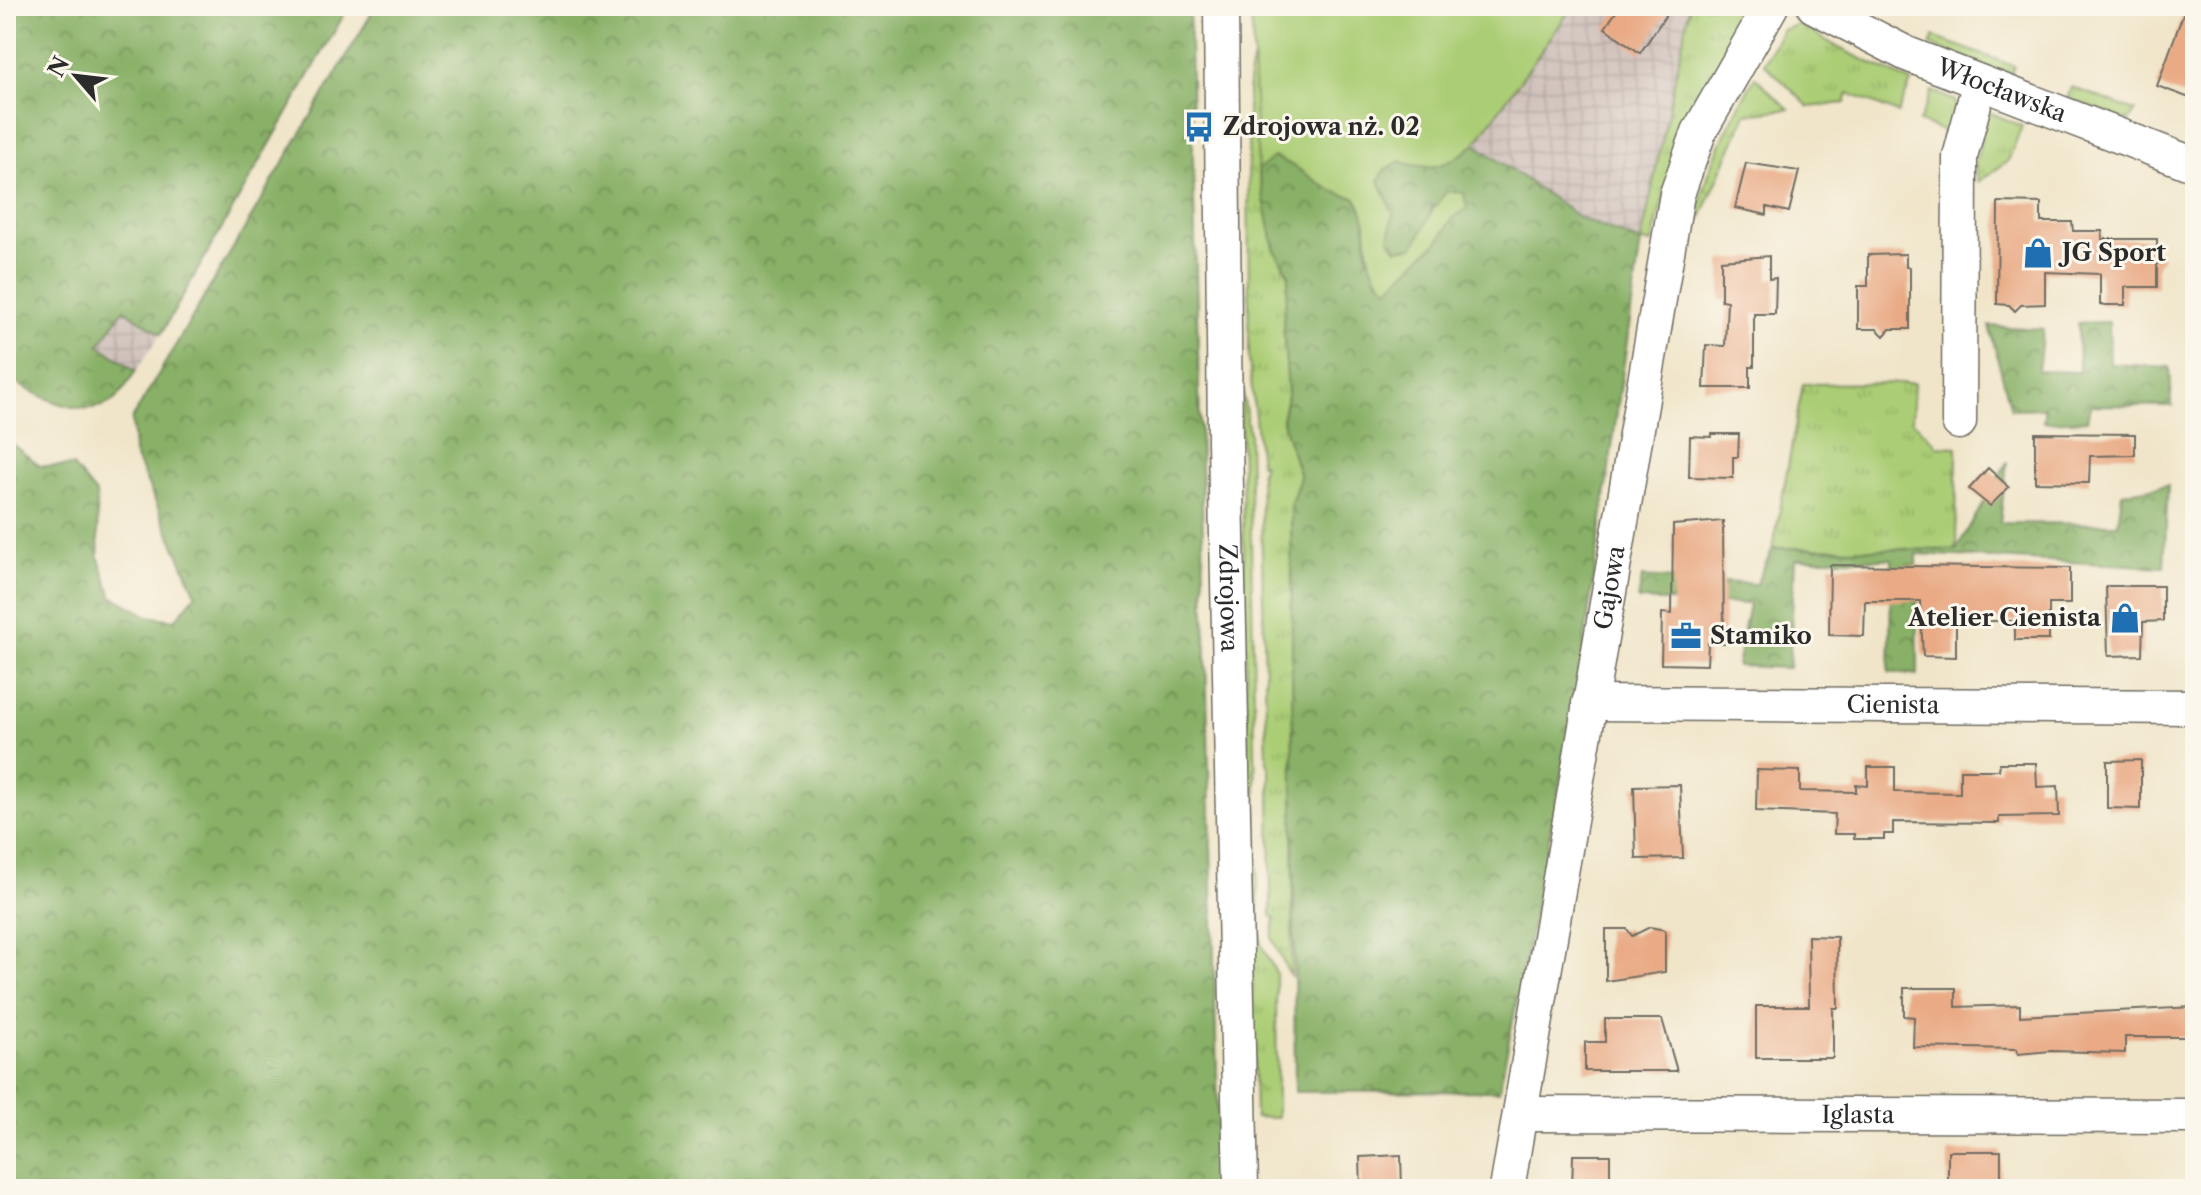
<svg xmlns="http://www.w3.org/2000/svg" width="2201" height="1195" viewBox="0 0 2201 1195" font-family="'Libre Caslon Text',serif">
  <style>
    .industrial { fill: url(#industrial-grid) }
    .grass { fill: url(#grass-tufts); stroke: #6b7c50; stroke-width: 2 }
    .forest { fill: url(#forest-crowns); stroke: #5a6e48; stroke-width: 2 }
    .park { fill: #abcd75; stroke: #6b7c50; stroke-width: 2 }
    .building { fill: #e9aa85 }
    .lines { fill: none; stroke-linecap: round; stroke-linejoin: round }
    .minor-casing { stroke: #706c62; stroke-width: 37 }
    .minor { stroke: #fff; stroke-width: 34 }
    .labels { text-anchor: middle; stroke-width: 6; stroke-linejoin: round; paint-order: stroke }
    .street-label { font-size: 24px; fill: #2b2b2b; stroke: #fbf7ec }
    .poi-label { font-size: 24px; font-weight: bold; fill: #2b2b2b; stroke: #fbf7ec; text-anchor: start }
  </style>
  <defs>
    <pattern id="industrial-grid" width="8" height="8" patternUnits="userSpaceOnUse" patternTransform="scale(2)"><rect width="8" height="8" fill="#cfc0ba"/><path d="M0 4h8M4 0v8" fill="none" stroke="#b2a5a0"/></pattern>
    <pattern id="grass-tufts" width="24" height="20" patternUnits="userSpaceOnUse" patternTransform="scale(2)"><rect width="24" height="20" fill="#abcd75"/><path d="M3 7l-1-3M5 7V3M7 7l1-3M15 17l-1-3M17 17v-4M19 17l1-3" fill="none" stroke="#93b065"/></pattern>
    <pattern id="forest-crowns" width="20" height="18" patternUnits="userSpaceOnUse" patternTransform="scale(2)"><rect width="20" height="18" fill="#88b066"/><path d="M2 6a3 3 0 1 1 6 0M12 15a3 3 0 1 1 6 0" fill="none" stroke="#6f8f54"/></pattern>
  </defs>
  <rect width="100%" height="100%" fill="#fbf7ec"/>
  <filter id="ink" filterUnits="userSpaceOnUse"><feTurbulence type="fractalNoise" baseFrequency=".0125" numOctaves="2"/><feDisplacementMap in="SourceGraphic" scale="16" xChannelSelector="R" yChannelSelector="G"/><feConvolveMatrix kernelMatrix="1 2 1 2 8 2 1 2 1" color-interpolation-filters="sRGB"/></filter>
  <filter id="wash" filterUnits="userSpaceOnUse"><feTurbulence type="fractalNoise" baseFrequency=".006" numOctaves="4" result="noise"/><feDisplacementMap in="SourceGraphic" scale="32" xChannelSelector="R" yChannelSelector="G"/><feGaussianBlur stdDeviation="1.8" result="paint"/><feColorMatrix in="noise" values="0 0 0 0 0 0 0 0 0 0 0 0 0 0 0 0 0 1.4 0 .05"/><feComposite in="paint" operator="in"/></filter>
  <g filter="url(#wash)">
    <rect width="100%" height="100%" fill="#f0e5c9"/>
    <!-- industrial -->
    <g class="industrial">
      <polygon points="1573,6 1690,6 1641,242 1580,218 1475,144"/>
      <polygon points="124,308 161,334 136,371 99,346"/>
    </g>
    <!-- grass -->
    <g class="grass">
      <polygon points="1690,6 1744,6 1733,24 1739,29 1679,136 1652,243 1641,242"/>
      <polygon points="1260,23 1274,248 1289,275 1283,323 1288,391 1282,420 1300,477 1291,504 1299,732 1293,750 1298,860 1293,873 1291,978 1272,938 1275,917 1271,916 1270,770 1267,762 1260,474 1263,464 1260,464 1249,361 1248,82"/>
      <polygon points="1799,24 1841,49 1911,82 1898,113 1848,93 1845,103 1809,107 1764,63 1782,30"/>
      <polygon points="1934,37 2014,66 2010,77 1930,45"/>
      <path d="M1755 77 1789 109 1746 114 1692 238C1705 172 1722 135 1755 77Z"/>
      <polygon points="2072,87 2135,111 2129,121 2067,98"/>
      <polygon points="1932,91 1955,101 1956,110 1947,218 1942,218 1943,131 1919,122"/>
      <polygon points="1991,113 2022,126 2008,161 1978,182 1975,166 1987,116"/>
      <polygon points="1240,373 1249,434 1258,907 1261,944 1276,973 1277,1118 1255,1117"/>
      <polygon points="1914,383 1912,420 1938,446 1957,447 1956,550 1773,548 1803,384"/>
    </g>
    <!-- forest -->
    <g class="forest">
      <path d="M6 6H349L161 334 124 309 99 345 136 371C129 380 121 396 113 401 82 422 31 393 6 376Z"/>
      <polygon points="376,6 1189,6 1220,1189 6,1189 6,439 40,466 73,466 96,494 99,559 112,596 148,616 175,620 196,594 134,453 132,419"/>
      <path d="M1475 144 1580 218 1641 242 1576 702 1499 1091 1295 1092 1291 504 1300 477 1282 420 1288 391 1283 323 1289 275 1274 248 1258 170 1274 157C1304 167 1324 194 1355 197L1365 217 1367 254 1378 281 1440 239 1452 217 1432 206 1428 225 1413 247 1398 249 1389 239 1393 213 1379 181 1384 170 1400 161C1431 173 1450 164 1475 144Z"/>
      <polygon points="2109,322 2110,364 2170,367 2172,406 2090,405 2087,420 2043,422 2045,408 2011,409 1989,326 2043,329 2038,371 2079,372 2078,323"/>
      <polygon points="2007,462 2000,523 2118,524 2122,493 2168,485 2164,567 1917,554 1918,675 1889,672 1892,559 1795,559 1789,668 1737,666 1749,604 1638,600 1642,577 1756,584 1773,548 1956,550"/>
    </g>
    <!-- park -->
    <path class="park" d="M1251 6H1573L1475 144C1450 165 1431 173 1400 161L1384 170 1379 181 1393 213 1389 239 1397 249 1413 247C1427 227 1430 207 1448 191L1464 193 1467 209 1452 218 1440 239 1388 288C1357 265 1376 225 1355 197 1321 193 1307 168 1274 157L1258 170Z"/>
    <g id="blocks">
      <!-- building -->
      <g class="building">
        <polygon points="1620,6 1672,6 1640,53 1605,28"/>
        <polygon points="2186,6 2195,6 2195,100 2157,86"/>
        <polygon points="1746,163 1799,171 1789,212 1767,207 1767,215 1735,208"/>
        <polygon points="1998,202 2041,203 2041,222 2072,222 2073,231 2102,231 2102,239 2157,239 2157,251 2163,258 2157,264 2157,287 2125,287 2125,305 2100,305 2100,274 2045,272 2045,304 2021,305 2015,311 2009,305 1997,304"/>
        <polygon points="1906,254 1906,267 1910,268 1910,329 1890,329 1884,336 1877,329 1858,329 1858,286 1868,286 1868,255"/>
        <polygon points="1769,256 1769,279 1776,278 1775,314 1754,314 1754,367 1750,367 1750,388 1704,388 1706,345 1725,346 1727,301 1721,300 1721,260"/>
        <polygon points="2035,433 2135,434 2135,455 2090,456 2089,483 2035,482"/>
        <polygon points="1712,434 1739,434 1738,457 1733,457 1733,478 1689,477 1690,436 1711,437"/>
        <polygon points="1988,468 2009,487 1990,506 1969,489"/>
        <polygon points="1723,521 1724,643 1708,643 1707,665 1661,664 1662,613 1672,614 1673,525"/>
        <polygon points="1830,565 2070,568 2070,604 2049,604 2049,640 2015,640 2015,621 1956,621 1956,657 1923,656 1920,601 1865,601 1864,636 1829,635"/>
        <polygon points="2106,586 2163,586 2163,621 2143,622 2142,655 2108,656"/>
        <polygon points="2141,760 2141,809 2107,808 2107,761"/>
        <polygon points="2000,763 2036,763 2037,787 2058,786 2059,816 1999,817 1999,823 1893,822 1893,834 1884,834 1884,839 1854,839 1854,834 1834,834 1835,814 1756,811 1757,770 1800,771 1800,791 1856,792 1856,785 1868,786 1868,767 1895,767 1895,792 1960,793 1960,770 1999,770"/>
        <polygon points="1680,785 1683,858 1636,859 1634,786"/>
        <polygon points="1650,927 1665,930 1665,972 1606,981 1606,929 1627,929 1632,936"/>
        <polygon points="1808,936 1837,937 1838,1008 1833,1008 1833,1058 1756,1058 1756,1006 1809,1006"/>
        <polygon points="1904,988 1956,988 1956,1007 2020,1005 2020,1016 2195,1007 2195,1037 2125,1037 2125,1053 2051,1051 2018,1054 2017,1049 1913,1047 1914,1017 1904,1016"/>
        <polygon points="1605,1019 1662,1019 1677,1071 1585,1071 1585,1042 1605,1042"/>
        <rect x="1948" y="1151" width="53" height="38"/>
        <polygon points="1401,1155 1402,1189 1361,1189 1360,1157"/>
        <polygon points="1573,1155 1610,1155 1610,1189 1572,1189"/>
      </g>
    </g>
  </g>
  <g filter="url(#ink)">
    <use href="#blocks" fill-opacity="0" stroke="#706c62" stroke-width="2"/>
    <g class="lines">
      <!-- minor casing -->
      <g class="minor-casing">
        <g id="minor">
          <path id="s1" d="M1221 6 1225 442 1241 1189"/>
          <path id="s2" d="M1814 6 1907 54 2195 165"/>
          <polyline points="1959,422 1960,157 1979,85"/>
          <path id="s3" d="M1589 703 2195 707"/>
          <path id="s4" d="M1520 1114 2195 1116"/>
          <path id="s5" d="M1507 1189 1677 194 1699 132 1771 6"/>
        </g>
      </g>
      <!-- minor -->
      <use href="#minor" class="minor"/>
    </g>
  </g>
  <!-- icons -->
  <defs>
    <g id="bus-bare" transform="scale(2.4)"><path d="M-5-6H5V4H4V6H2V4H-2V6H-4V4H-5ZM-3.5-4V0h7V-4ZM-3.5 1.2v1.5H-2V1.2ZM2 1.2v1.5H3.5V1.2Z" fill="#1f6fb2" stroke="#fbf7ec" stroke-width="2.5" paint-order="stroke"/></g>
    <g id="shop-bare" transform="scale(2.4)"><path d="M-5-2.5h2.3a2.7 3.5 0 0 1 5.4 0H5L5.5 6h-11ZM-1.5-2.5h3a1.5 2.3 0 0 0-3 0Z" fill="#1f6fb2" stroke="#fbf7ec" stroke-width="2.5" paint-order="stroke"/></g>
    <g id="office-bare" transform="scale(2.4)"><path d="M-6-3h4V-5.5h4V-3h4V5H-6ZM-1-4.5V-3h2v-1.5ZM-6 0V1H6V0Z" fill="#1f6fb2" stroke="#fbf7ec" stroke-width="2.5" paint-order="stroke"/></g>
  </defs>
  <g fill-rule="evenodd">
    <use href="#bus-bare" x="1199" y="127"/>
    <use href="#shop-bare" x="2038" y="253"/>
    <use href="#shop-bare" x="2125" y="618"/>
    <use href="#office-bare" x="1686" y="636"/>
  </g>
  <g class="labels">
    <!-- street labels -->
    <g class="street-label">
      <text dy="8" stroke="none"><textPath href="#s2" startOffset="206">Włocławska</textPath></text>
      <text dy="8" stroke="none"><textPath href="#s5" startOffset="610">Gajowa</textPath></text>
      <text dy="8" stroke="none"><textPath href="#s1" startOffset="592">Zdrojowa</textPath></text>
      <text dy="8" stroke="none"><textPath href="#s3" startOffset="304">Cienista</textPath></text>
      <text dy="8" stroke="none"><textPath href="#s4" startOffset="338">Iglasta</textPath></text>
    </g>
    <!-- poi labels -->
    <g class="poi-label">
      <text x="1223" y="135">Zdrojowa nż. 02</text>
      <text x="2062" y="261">JG Sport</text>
      <text x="2101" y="626" text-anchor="end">Atelier Cienista</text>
      <text x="1710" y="644">Stamiko</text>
    </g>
  </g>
  <!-- margin -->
  <rect width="2201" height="1195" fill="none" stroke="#fbf7ec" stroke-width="32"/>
  <!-- north arrow -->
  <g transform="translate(76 76) rotate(298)" stroke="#fbf7ec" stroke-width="6" paint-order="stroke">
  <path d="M0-6L14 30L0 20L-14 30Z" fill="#2b2b2b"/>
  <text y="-12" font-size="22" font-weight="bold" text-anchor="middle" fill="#2b2b2b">N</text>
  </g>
</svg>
